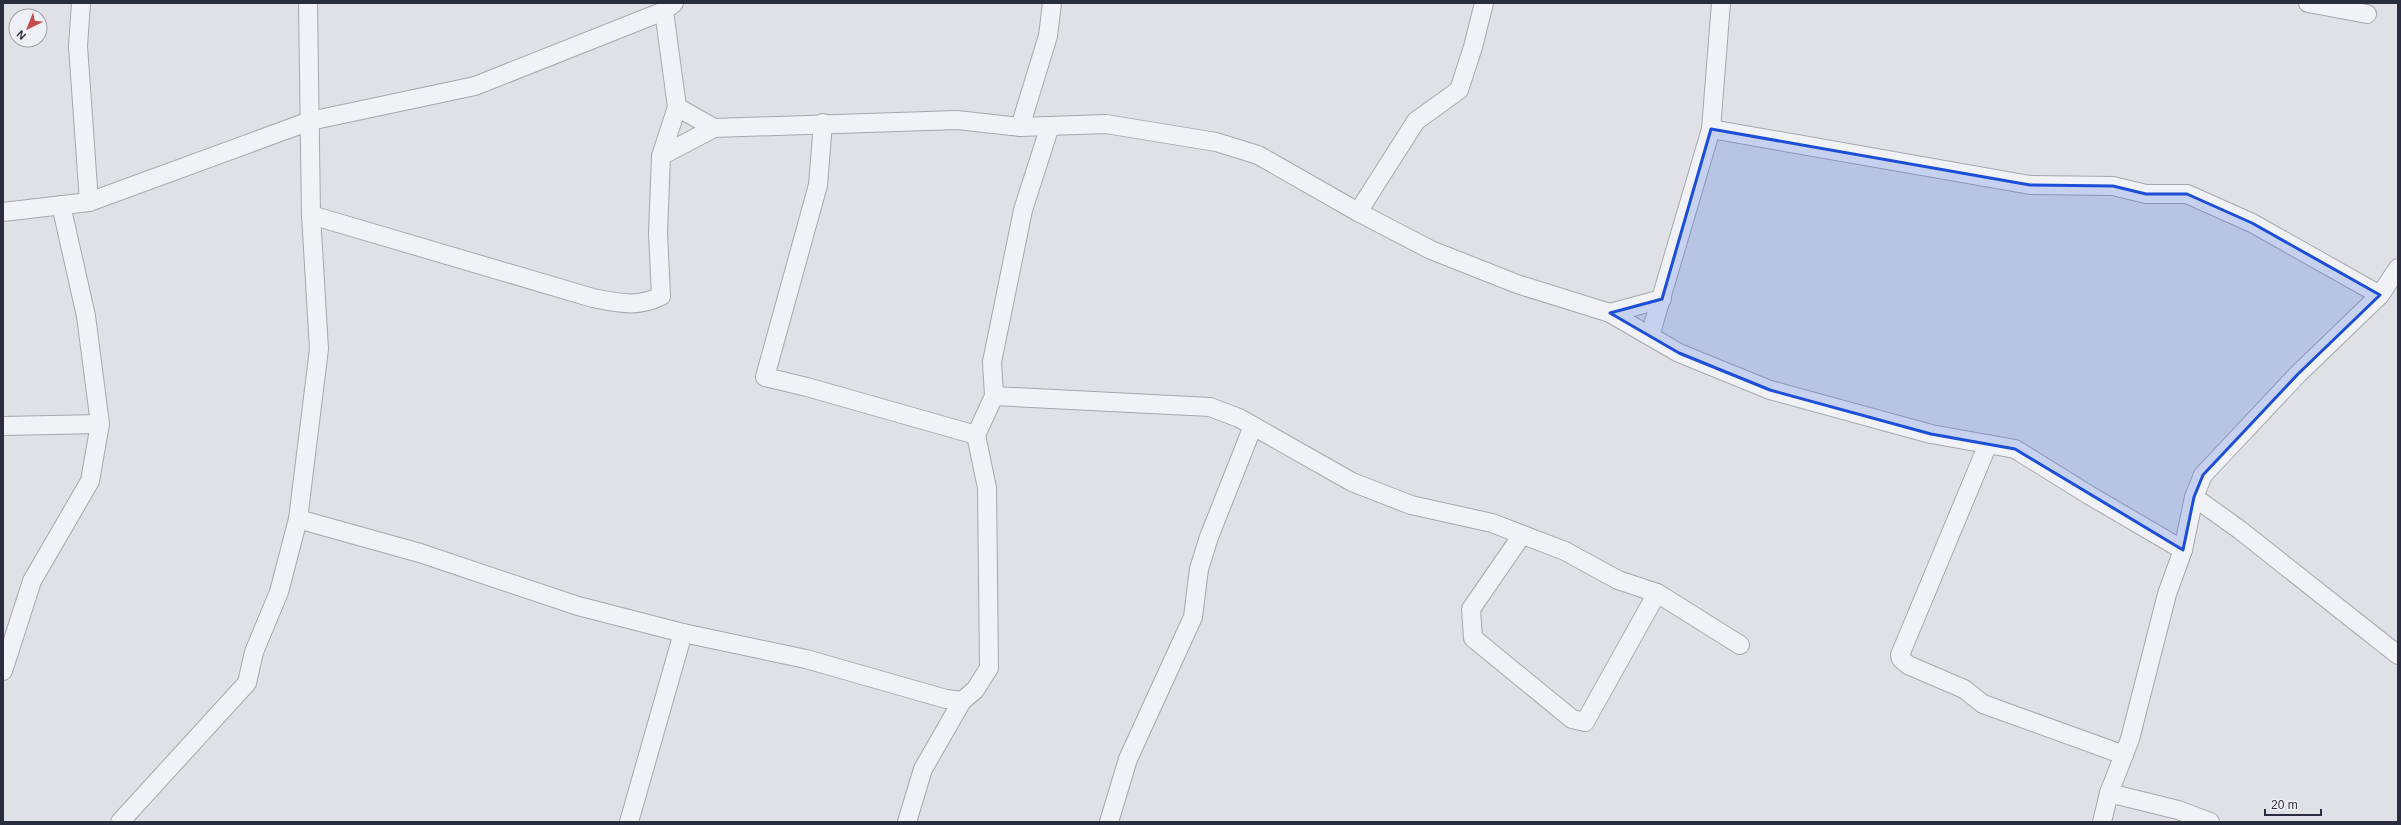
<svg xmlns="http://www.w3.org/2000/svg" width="2401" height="825" viewBox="0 0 2401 825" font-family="Arial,sans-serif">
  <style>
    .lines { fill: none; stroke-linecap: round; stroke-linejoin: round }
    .minor-casing { stroke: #a5a7b1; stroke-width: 20 }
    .minor { stroke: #f1f2f6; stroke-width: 18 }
    .marked { fill: #1d4ed8; fill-opacity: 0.2; stroke: #1d4ed8; stroke-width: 3; stroke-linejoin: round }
  </style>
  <rect width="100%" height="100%" fill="#dfe1e7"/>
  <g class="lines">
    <!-- minor casing -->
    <g class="minor-casing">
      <g id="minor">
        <polyline points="81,3 78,46 89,202"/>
        <polyline points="2308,3 2367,14"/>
        <polyline points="664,11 677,107 714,128 957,120 1020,127 1106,124 1216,142 1258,155 1358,212 1431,250 1517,284 1610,313 1679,353 1770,390 1931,434 2015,449 2089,495 2183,550"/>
        <polyline points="823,123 818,185 765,377 807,387 976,435"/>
        <polyline points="1020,127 1048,36 1052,3"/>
        <polyline points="1711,129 2030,185 2113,186 2146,194 2187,194 2252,223 2380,295"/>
        <polyline points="661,156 714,128"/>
        <polyline points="3,212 89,202 310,121 475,86 664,11 674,3"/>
        <polyline points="1358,212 1416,121 1459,90 1473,47 1484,3"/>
        <path d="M311 215 593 298C619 303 637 308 661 296L658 233 661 156 677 107"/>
        <polyline points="1610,313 1662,299"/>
        <polyline points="1650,336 1711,129 1721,3"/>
        <polyline points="994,396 1210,407 1239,418 1352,482 1411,505 1492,523 1565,551 1618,580 1657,593 1740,645"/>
        <polyline points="3,426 100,424"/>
        <polyline points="1988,444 1900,655 1901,659 1908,665 1964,689 1983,704 2124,755"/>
        <polyline points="2194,497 2240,530 2398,655"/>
        <polyline points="298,519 420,553 578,606 683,633 806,659 946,699 962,701 975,690 989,668 987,488 976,435 994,396 992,362 1023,210 1050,126"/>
        <polyline points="1522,535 1471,609 1473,638 1572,719 1585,722 1657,593"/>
        <polyline points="3,671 32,581 90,481 100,424 86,316 61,205"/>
        <polyline points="2109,793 2178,810 2210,822"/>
        <polyline points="120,822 247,683 254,652 279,592 298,519 319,349 311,215 308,3"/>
        <polyline points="629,822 683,633"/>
        <polyline points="907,822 923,769 962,701"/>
        <polyline points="1109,822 1128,759 1193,617 1199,569 1209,537 1253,426"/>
        <polyline points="2102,822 2109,793 2130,739 2167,594 2183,550 2194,497 2203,475 2298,374 2380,295 2398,268"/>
      </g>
    </g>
    <!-- minor -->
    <use href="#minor" class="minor"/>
  </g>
  <!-- marked area -->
  <path class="marked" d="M1711 129 2030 185 2113 186 2146 194H2187L2252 223 2380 295 2298 374 2203 475 2194 497 2183 550 2015 449 1931 434 1770 390 1679 353 1610 313 1662 299Z"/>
  <!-- border -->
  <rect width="2401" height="825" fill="none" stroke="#292d3d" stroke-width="8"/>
  <!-- north arrow -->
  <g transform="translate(28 28) rotate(223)"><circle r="19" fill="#eef0f5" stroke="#9fa2ab"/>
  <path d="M0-3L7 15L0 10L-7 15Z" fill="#c54b4c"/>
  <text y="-6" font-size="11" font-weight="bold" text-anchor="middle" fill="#292d3d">N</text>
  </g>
  <!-- scale -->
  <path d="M2265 809v6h56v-6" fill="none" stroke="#292d3d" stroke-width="2"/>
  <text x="2271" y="809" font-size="12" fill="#292d3d" stroke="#eef0f5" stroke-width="3" paint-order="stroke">20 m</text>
</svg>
